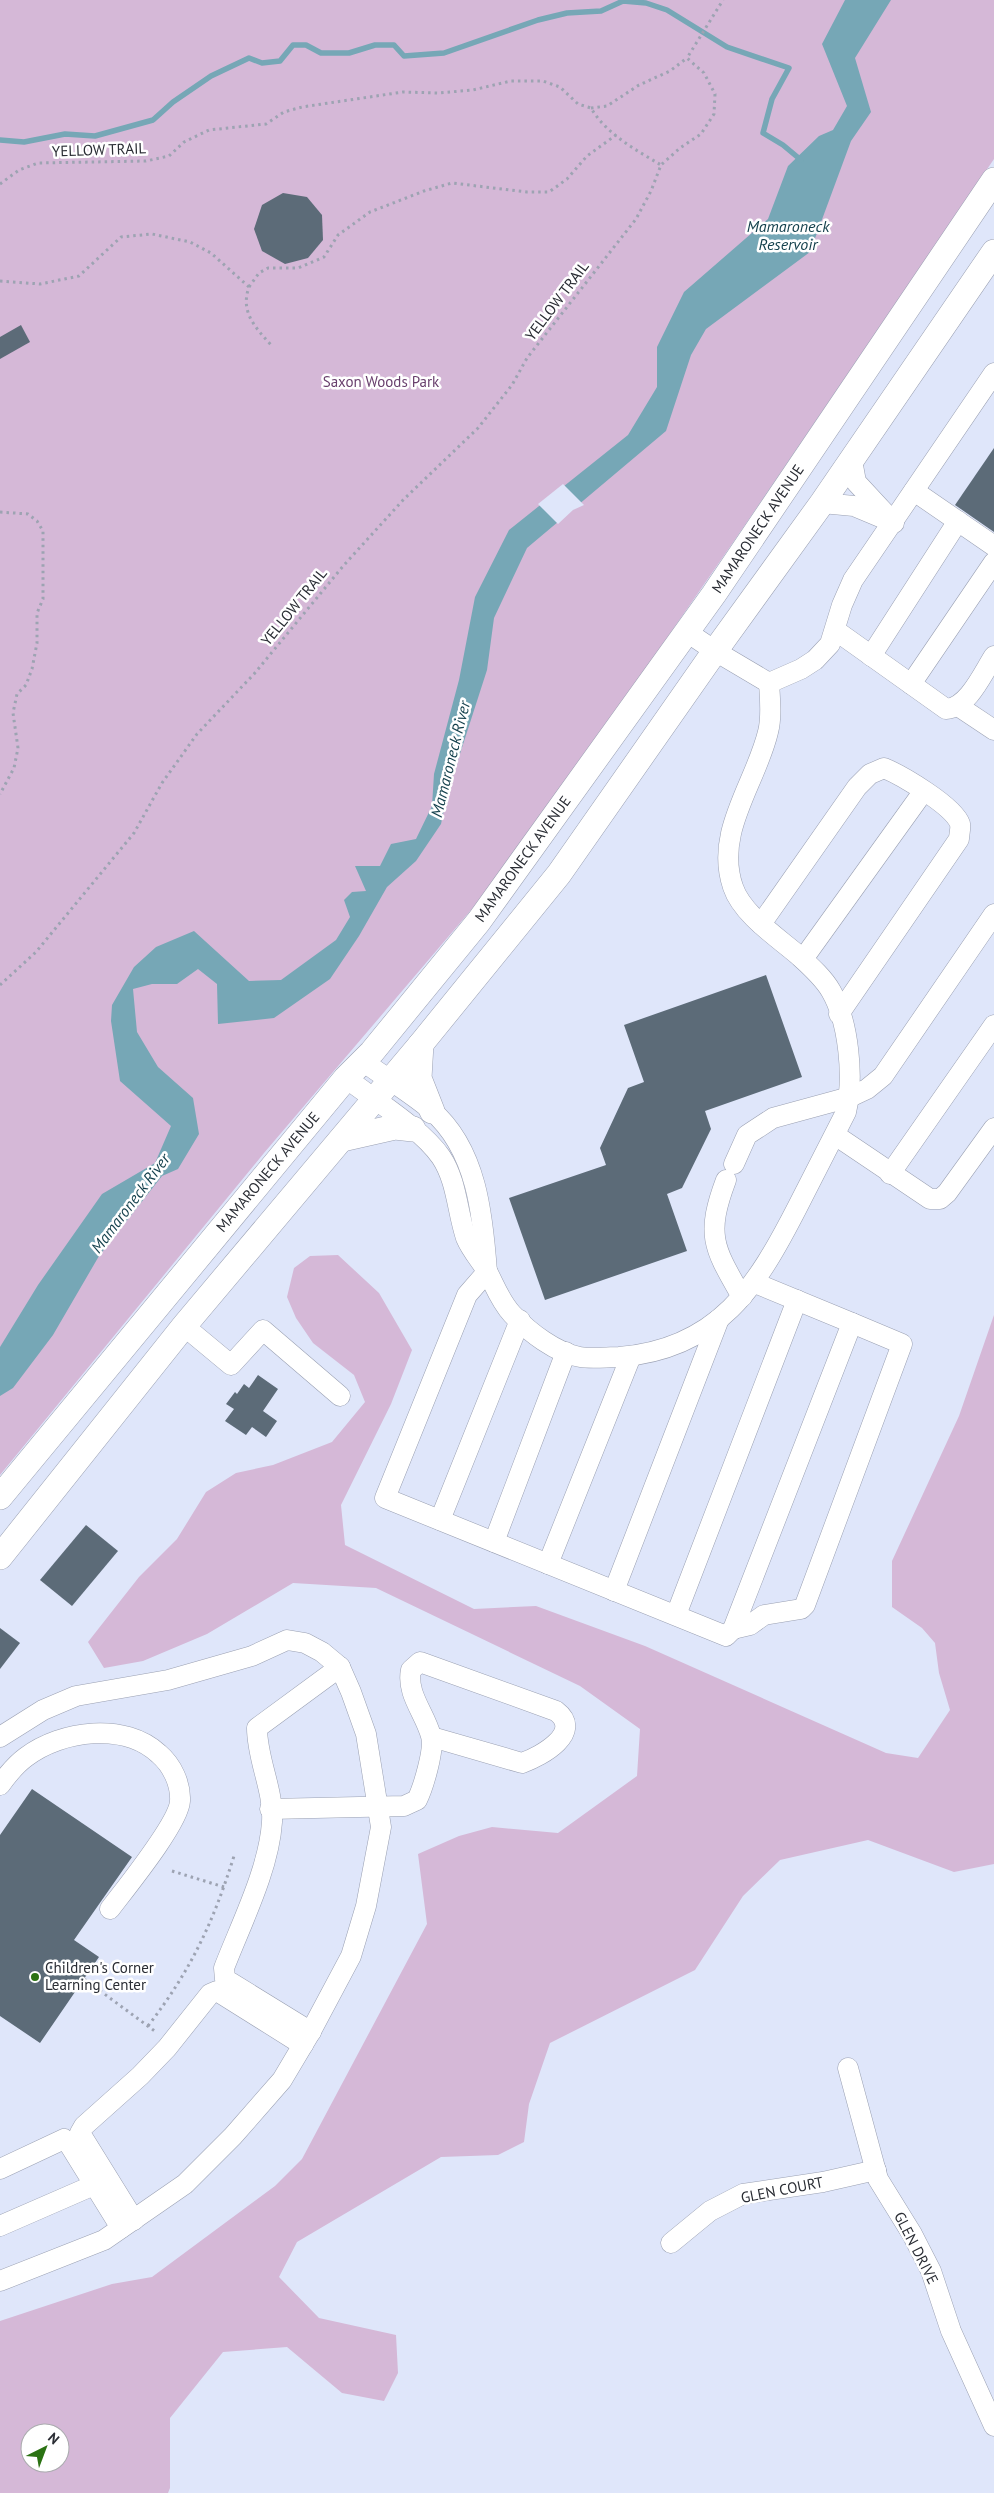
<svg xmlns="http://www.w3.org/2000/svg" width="994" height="2493" viewBox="0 0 994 2493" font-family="'PT Sans',sans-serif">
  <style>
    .green { fill: #d5b8d7; fill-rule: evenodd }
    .water { fill: #76a7b6 }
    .pier { fill: #dfe6fa }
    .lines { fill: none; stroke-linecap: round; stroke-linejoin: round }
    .stream { stroke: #76a7b6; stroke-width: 5.5 }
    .building { fill: #5c6b78 }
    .minor-casing { stroke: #9aa0b2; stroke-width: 21 }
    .major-casing { stroke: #9aa0b2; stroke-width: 26 }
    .path { stroke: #9da3b2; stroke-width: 3; stroke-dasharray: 2.5 4; stroke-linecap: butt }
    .minor { stroke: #fff; stroke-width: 20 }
    .major { stroke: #fff; stroke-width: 25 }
    .poi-dot { fill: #2b7213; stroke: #fff; stroke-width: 2 }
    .labels { text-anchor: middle; stroke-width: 5; stroke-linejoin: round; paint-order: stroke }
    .street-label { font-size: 15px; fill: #2a2d34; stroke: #fff }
    .park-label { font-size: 15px; fill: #683f6c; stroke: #fff }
    .poi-label { font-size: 15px; fill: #2a2d34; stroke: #fff; text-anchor: start }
    .water-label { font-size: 16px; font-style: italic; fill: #123f4b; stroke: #fff }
  </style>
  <rect width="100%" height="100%" fill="#dfe6fa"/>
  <!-- green -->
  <g class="green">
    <polygon points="0,0 994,0 994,159 734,541 512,862 264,1153 0,1475"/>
    <path d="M338 1255 379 1293 412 1350 391 1404 341 1505 345 1545 474 1609 536 1606 645 1646 886 1753 918 1758 950 1710 939 1673 935 1643 922 1628 892 1607V1561L959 1416 994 1315V1864L954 1872 868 1840 780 1860 743 1896 695 1970 550 2043 529 2104 524 2142 498 2155 441 2157 297 2242 279 2277 319 2318 396 2335 398 2373 384 2401 342 2393 287 2347 223 2352 170 2418V2488L168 2493H0V2321L112 2284 152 2277 275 2186 302 2159 427 1924 418 1854 459 1836 492 1827 558 1833 637 1776 640 1729 580 1686 376 1588 293 1583 207 1634 143 1661 104 1668 88 1642 139 1577 177 1539 206 1492 236 1473 273 1465 332 1442 365 1402 354 1375 313 1343 296 1318 287 1297 294 1268 310 1256ZM30 2433H60V2463H30Z"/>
  </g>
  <!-- water -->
  <polygon class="water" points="845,0 891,0 855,58 871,112 851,141 810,252 706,329 691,355 666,431 527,548 494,618 487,670 448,791 441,824 416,861 387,887 359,936 330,979 274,1018 218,1024 217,984 198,969 177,984 152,984 133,989 137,1032 158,1067 193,1098 199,1134 178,1169 162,1176 99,1256 53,1335 13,1388 0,1396 0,1347 38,1285 102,1194 155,1163 171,1126 120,1081 111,1021 112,1005 134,967 156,947 194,931 249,981 281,980 336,940 350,917 344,900 352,892 366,891 355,866 380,866 391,844 416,839 432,806 434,774 459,680 475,597 509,530 628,435 657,387 657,347 684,292 768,219 788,166 819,136 833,130 847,106 822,44"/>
  <!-- pier -->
  <polygon class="pier" points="563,484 584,505 573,510 558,524 538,504"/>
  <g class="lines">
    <!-- stream -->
    <polyline class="stream" points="0,140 24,142 65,134 95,136 153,120 173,102 211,76 249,58 262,63 280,61 293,45 306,45 321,53 349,53 375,45 394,45 404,56 444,53 538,20 567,13 601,11 623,1 646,3 667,10 727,47 789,68 772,99 763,133 783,145 801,160"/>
  </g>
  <!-- building -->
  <g class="building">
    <polygon points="283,193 307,197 322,215 323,240 308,258 285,264 262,251 254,229 262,205"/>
    <polygon points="21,325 30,342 0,359 0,337"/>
    <polygon points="994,448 994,532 955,505"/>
    <polygon points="766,975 802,1077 705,1111 711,1129 682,1188 667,1194 687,1251 545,1300 509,1198 606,1165 600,1148 628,1088 644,1082 624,1025"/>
    <polygon points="258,1375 278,1389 263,1411 277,1421 266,1437 252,1427 246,1435 225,1421 234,1409 226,1404 235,1392 237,1394 244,1384 249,1388"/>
    <polygon points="86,1525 118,1551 72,1606 40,1580"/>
    <polygon points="0,1628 20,1643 0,1669"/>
    <polygon points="32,1789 132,1857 74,1940 99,1957 40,2043 0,2016 0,1835"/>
  </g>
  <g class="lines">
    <!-- minor casing -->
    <g class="minor-casing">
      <g id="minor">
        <polyline points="852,460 856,482 894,523"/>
        <polyline points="914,491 994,546"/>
        <polyline points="822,503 854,506 885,519"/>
        <path d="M835 630 946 709C968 708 983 673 994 656"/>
        <polyline points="687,632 715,651 769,683 801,669 815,660 830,644 842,605 853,580 994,373"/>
        <polyline points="871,656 958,521"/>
        <polyline points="911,684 994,562"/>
        <polyline points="958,706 994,730"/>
        <path d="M761 924 857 787 870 774 884 768C901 775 954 806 960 824 961 828 959 835 959 839L839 1014"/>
        <polyline points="803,959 923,792"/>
        <path d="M363 1061C385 1078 410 1092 431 1110 477 1149 483 1216 487 1272L467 1295 385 1498 726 1636 733 1629 852 1323 755 1283"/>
        <path d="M346 1078C373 1099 422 1129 441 1157 457 1181 457 1211 466 1238 471 1250 480 1260 487 1271 495 1286 500 1301 512 1314 529 1332 556 1353 580 1357 592 1359 607 1357 619 1357 719 1349 757 1286 798 1206 814 1175 830 1143 846 1112 854 1078 849 1022 831 991 823 977 809 965 798 955 777 937 742 914 733 887 714 832 756 783 768 732 772 717 770 699 769 683"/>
        <polyline points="835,1135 930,1199 940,1199 947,1193 994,1128"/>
        <polyline points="734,1164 747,1135 773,1118 850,1097 867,1089 883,1076 994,914"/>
        <polyline points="890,1174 994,1025"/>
        <path d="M726 1180C705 1236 714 1248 742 1297"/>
        <polyline points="184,1326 231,1365 263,1330 340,1396"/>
        <polyline points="440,1520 520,1320"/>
        <polyline points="494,1542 566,1352"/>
        <polyline points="548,1564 631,1356"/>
        <polyline points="614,1591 719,1319"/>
        <polyline points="676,1615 797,1300"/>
        <polyline points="733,1629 750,1625 764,1615 801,1609 805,1605 902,1344 852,1323"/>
        <polyline points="0,1737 43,1710 76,1696 168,1680 252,1656 287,1640 305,1643 322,1652 340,1667 351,1692 366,1734 381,1827 366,1906 351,1956 310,2033 282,2080 233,2136 185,2184 104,2240 0,2281"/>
        <path d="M0 1785C8 1774 15 1765 26 1757 62 1730 125 1722 159 1754 172 1765 181 1784 180 1801 179 1823 125 1889 110 1909"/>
        <path d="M270 1809 404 1806 417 1800C423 1788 435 1749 431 1736 425 1713 406 1694 411 1670L420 1662 556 1711C584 1732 542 1756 522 1763L432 1737"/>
        <path d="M311 2032 225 1979 224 1968C241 1924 269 1869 272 1822 274 1790 257 1760 257 1728L340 1667"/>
        <polyline points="848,2068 878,2179 912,2234 931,2271 951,2331 994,2426"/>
        <polyline points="0,2169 64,2139 69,2144 121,2228"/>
        <polyline points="134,2220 80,2133 84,2126 140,2076 167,2048 210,1994 217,1991 303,2045"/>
        <polyline points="0,2226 94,2185"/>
        <polyline points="671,2243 710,2211 743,2194 823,2182 876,2170"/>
      </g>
    </g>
    <!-- major casing -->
    <g class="major-casing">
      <g id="major">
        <polyline points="421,1044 419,1078 432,1111"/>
        <polyline points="342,1139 395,1127 413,1129"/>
        <polyline points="0,1497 346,1078 372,1052 479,921 714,594 994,180"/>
        <polyline points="0,1557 184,1326 421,1044 559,874 715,651 822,503 994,252"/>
      </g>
    </g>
    <!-- path -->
    <g class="path">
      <polyline points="591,108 607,106 639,85 670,71 687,58"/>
      <path d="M0 184 19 170 38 163 146 161 169 156 184 142 209 130 266 124 284 112 302 107 403 92 438 93 473 90 511 81H543L560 87 578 104 591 108C606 134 636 150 661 165"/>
      <path d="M0 281 40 284 79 276 121 237 152 234 190 242 211 253 249 287C240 312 255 327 271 345"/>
      <polyline points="249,287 259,273 268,268 298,268 324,257 338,235 370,212 424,191 452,183 527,192 549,192 567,179 587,156 616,135"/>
      <polyline points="0,512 28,514 37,521 43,531 43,599 37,613 37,643 32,669 26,685 17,694 13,713 18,748 14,768 0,794"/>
      <polyline points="0,985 36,952 134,833 162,783 197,734 254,674 344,565 404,499 478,428 512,385 527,358 636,219 651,191 661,165 680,148 701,134 714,114 715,94 704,73 687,58 723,0"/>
      <polyline points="172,1871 224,1887"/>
      <polyline points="84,1979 156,2032"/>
      <path d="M148 2026C191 1970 213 1923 234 1856"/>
    </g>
    <!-- minor -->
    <use href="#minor" class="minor"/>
    <!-- major -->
    <use href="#major" class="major"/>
  </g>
  <!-- markers -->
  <circle class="poi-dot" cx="35" cy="1977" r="5"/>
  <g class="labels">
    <!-- street labels -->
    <g class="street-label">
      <text transform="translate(99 150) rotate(-2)" y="5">YELLOW TRAIL</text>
      <text transform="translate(557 301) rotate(-53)" y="5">YELLOW TRAIL</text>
      <text transform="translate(758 529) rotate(-56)" y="5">MAMARONECK AVENUE</text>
      <text transform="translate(294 607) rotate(-51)" y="5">YELLOW TRAIL</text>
      <text transform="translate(523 859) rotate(-54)" y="5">MAMARONECK AVENUE</text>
      <text transform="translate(268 1172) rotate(-50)" y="5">MAMARONECK AVENUE</text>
      <text transform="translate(782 2190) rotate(-11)" y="5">GLEN COURT</text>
      <text transform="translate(916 2248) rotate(63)" y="5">GLEN DRIVE</text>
    </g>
    <!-- park labels -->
    <g class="park-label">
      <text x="381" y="387">Saxon Woods Park</text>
    </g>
    <!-- poi labels -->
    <g class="poi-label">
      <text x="45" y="1973">Children's Corner<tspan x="45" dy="17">Learning Center</tspan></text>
    </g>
    <!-- water labels -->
    <g class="water-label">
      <text x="788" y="232">Mamaroneck<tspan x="788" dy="18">Reservoir</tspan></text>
      <text transform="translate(450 759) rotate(-76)" y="6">Mamaroneck River</text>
      <text transform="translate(130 1203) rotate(-53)" y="6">Mamaroneck River</text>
    </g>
  </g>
  <!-- north arrow -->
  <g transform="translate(45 2448) rotate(42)"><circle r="24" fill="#ffffff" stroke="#aaabae"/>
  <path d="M0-4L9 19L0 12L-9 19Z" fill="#2b7213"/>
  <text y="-8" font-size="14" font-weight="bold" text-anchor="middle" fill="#2a2d34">N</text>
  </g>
</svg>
